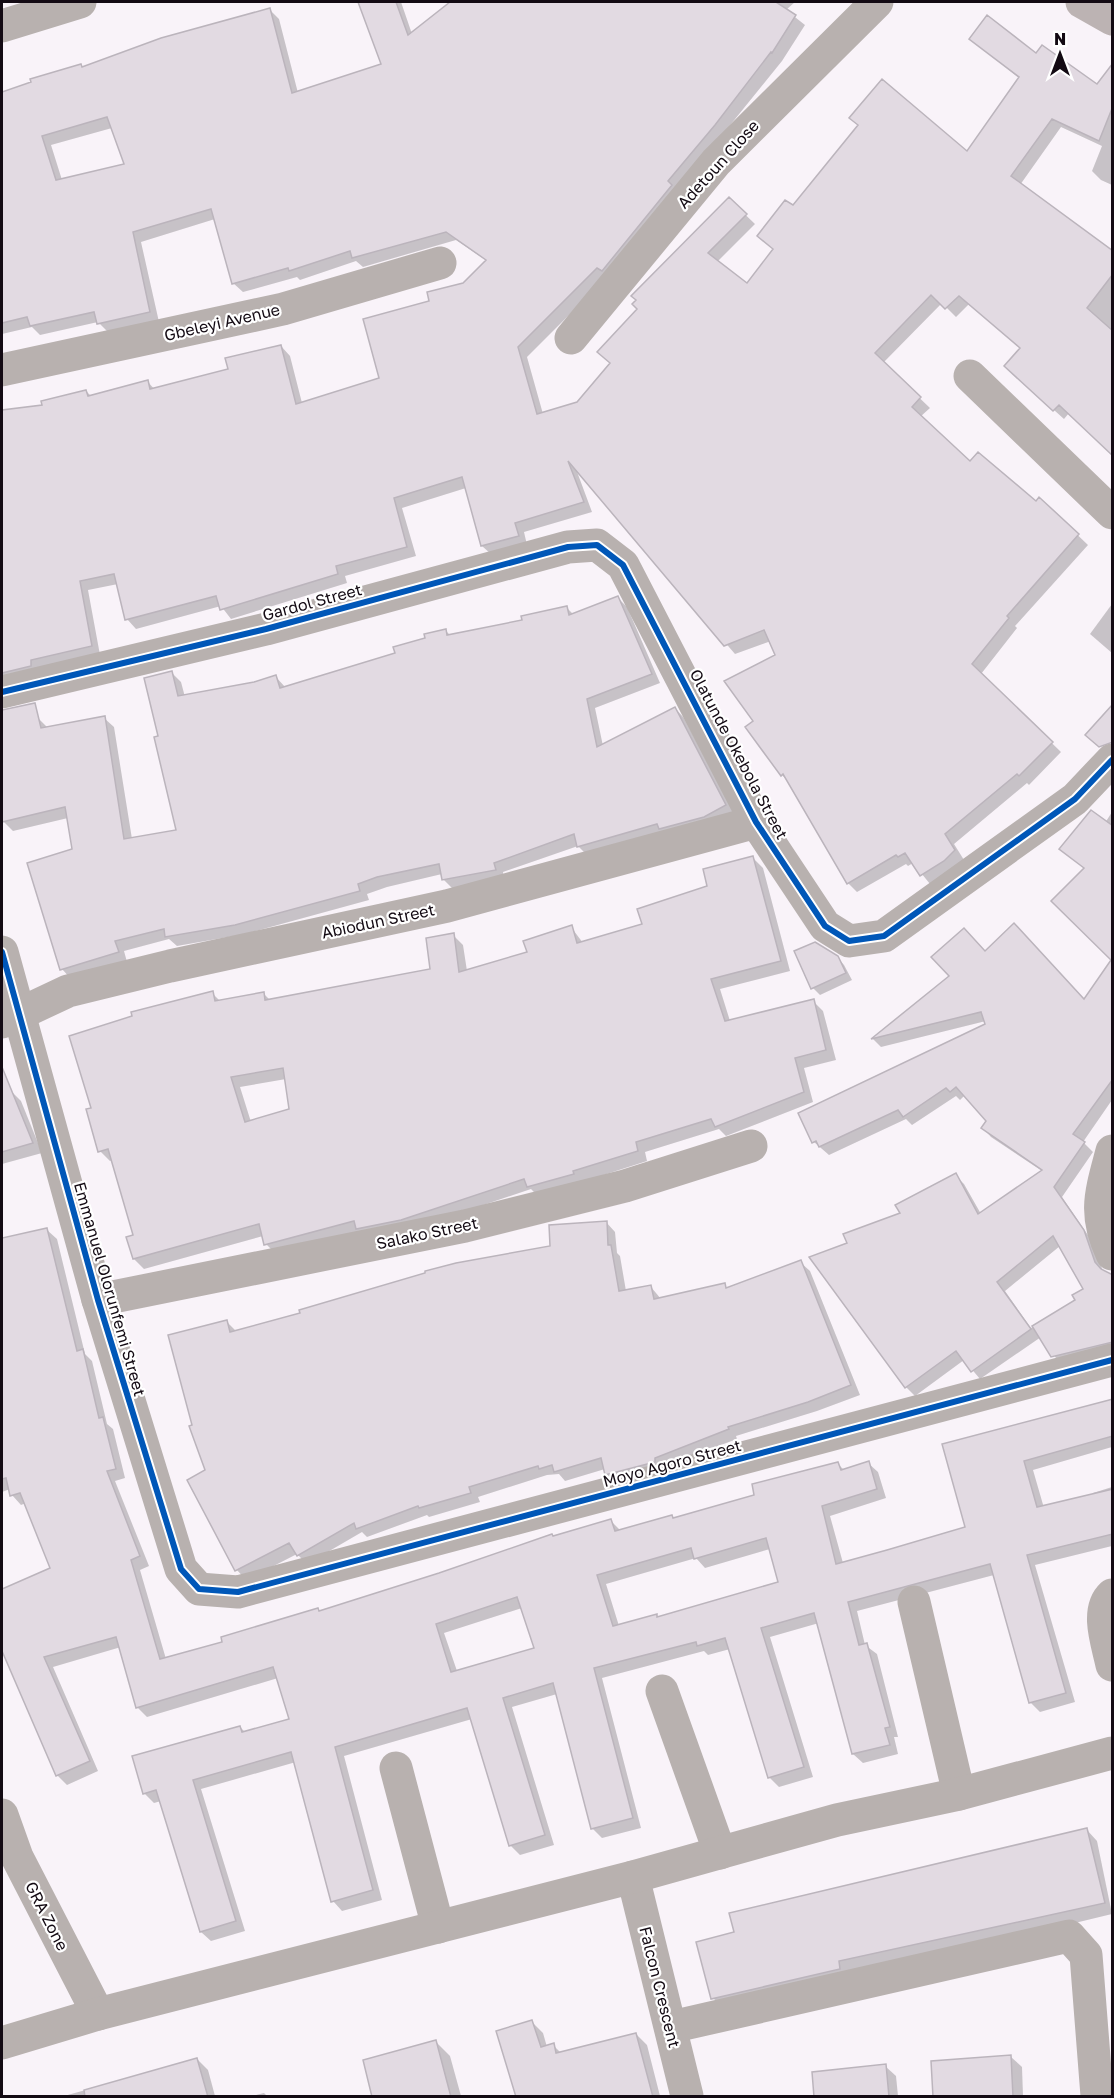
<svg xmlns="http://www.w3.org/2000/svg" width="1114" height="2098" viewBox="0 0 1114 2098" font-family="'Golos Text',sans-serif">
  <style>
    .shadow { fill: #0003; fill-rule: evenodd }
    .building { fill: #e2dae2; stroke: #bbb4bc; stroke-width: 1.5; fill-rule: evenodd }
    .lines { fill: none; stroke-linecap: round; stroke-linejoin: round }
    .minor { stroke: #b8b1af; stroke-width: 33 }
    .major { stroke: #bcb3b3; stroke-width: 33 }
    .cycleway-casing { stroke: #fff; stroke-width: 10 }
    .cycleway { stroke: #0057b8; stroke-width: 6 }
    .labels { text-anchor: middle; stroke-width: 4.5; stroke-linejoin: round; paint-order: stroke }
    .street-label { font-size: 16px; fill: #130a13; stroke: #fff }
  </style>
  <rect width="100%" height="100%" fill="#f9f3f9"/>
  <!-- shadow -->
  <g class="shadow">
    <path d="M360 2H401L412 34 461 14 479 2H795L786 10 805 25 782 61 608 276 527 357 543 414 578 404 611 364 599 352 639 309 729 199 755 224 717 262 747 285 774 250 793 207 859 126 851 118 968 153 1020 79 971 39 1037 56 1097 86 1112 66V185L1101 180 1092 171 1102 146 1061 127 1020 185 1112 253V454L1069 413 1064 419 1015 375 1021 349 969 304 956 317 942 303 883 363 930 408 920 417 970 464 1036 503 1040 499 1088 545 1015 626 1017 628 981 674 1061 752 1029 785 1027 783 954 844 964 860 930 884 913 863 908 866 906 864 857 892 848 883 789 782 782 775 755 721 777 655 771 641 735 654 576 469 592 512 524 532 527 545 492 555 482 546 466 488 402 508 416 556 345 576 347 583 231 619 221 606 136 629 127 619 118 584 88 590 100 655 2 686V558L5 557 2 541V411L44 406 86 391 91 396 148 382 155 390 230 370 281 346 290 356 302 403 381 379 431 302 464 284 487 261 456 240 363 267 356 261 300 280 297 277 243 292 233 283 215 219 141 242 159 322 108 332 98 322 40 335 32 327 2 334V93L270 10 279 19 298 93 383 65ZM112 128 125 165 62 180 51 145Z"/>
    <polygon points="618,598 627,607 660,683 595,708 603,746 675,708 684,718 735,815 588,856 578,846 503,872 504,879 453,889 443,879 442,874 387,887 367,894 369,900 245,934 177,946 169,939 124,951 127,962 71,979 62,969 74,850 68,818 13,831 3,821 2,730 37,717 47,727 104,718 114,727 132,839 178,831 160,737 171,672 181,682 185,697 254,683 275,676 286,688 396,654 445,630 451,636 523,621 567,608 574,615"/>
    <polygon points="1112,604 1112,653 1090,634"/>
    <polygon points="1112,812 1112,959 1085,869 1061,849 1105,823"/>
    <path d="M753 858 763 868 790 971 720 989 730 1021 813 1001 823 1011 836 1060 804 1068 813 1102 726 1136 719 1129 645 1152 647 1161 538 1196 531 1189 412 1229 276 1254 266 1244 263 1236 144 1269 134 1259 135 1236 113 1160 110 1161 100 1151 93 1109 212 993 220 1001 263 993 270 1000 432 970 453 935 463 945 467 971 529 953 571 927 583 943 644 925 709 887ZM286 1079 291 1111 251 1122 240 1087Z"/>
    <path d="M985 953 1084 1001 1112 960V1100L1083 1142 1093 1152 1062 1197 1092 1241 1103 1271 1112 1276V1351L1061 1365 1041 1337 980 1379 964 1360 915 1396 906 1387 849 1244 902 1214 955 1175 964 1184 981 1214 1042 1171 991 1137 983 1128 988 1121 965 1095 960 1100 956 1096 912 1125 906 1119 829 1155 814 1142 987 1024 986 1021 881 1047 873 1039 951 976ZM1060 1246 1085 1289 1077 1300 1031 1328 1005 1291Z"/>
    <polygon points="837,957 844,965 852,980 820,995 813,988"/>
    <polygon points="11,1091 21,1101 42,1153 2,1164 2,1093"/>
    <polygon points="606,1222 615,1232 617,1253 620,1256 626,1291 651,1287 661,1299 724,1285 728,1289 800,1262 810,1271 860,1395 817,1411 736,1436 737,1439 616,1484 606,1474 605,1469 565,1481 559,1474 547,1475 478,1497 480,1502 429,1517 427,1515 367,1537 362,1532 307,1564 297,1554 246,1580 237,1570 189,1480 207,1471 194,1426 226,1321 236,1331 552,1248"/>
    <path d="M47 1230 57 1239 85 1354 92 1361 107 1424 113 1429 125 1478 115 1481 149 1566 140 1570 166 1659 224 1643 610 1520 621 1531 674 1520 756 1496 837 1463 844 1470 868 1463 878 1472 886 1498 830 1516 843 1563 967 1528 943 1445 1112 1401V1447L1033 1470 1044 1508 1094 1496 1093 1493 1112 1487V1546L1035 1565 1075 1702 1040 1712 1031 1703 994 1575 857 1611 865 1645 877 1654 898 1737H894L898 1754 863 1763 853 1754 819 1623 770 1637 813 1777 779 1787 769 1777 730 1649 708 1655 704 1651 602 1678 641 1828 602 1838 592 1828 557 1694 512 1707 554 1845 520 1855 510 1845 472 1719 344 1756 382 1900 342 1911 333 1901 296 1762 201 1789 245 1931 211 1941 201 1932 161 1801 154 1803 144 1793 240 1727 246 1733 291 1720 278 1678 147 1717 137 1707 121 1647 53 1667 98 1771 67 1785 57 1775 2 1648V1590L52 1569 26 1503 21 1505 12 1495 10 1489 2 1492V1239ZM770 1549 779 1583 658 1618 656 1616 619 1626 606 1584 696 1558 705 1568ZM522 1608 536 1649 457 1671 444 1633Z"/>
    <polygon points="1087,1830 1097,1841 1112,1914 723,2008 713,1998"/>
    <polygon points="532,2022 543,2033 547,2047 553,2045 561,2053 636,2034 647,2045 660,2096 518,2096"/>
    <polygon points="436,2042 450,2056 461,2096 374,2096"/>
    <polygon points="1011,2057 1022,2067 1023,2096 934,2096"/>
    <polygon points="197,2059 208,2070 215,2096 64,2096"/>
    <polygon points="885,2066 896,2076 898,2096 816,2096"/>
    <polygon points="264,2093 267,2096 252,2096"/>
  </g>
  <!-- building -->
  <g class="building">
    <path d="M358 2H396L408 35 450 2H776L796 15 772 53 771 52 715 125 668 181 672 185 602 271 597 268 518 347 537 414 577 402 610 363 597 352 637 309 632 304 636 300 631 296 729 197 747 214 708 253 747 283 773 249 757 236 785 200 793 205 858 125 849 118 882 79 967 151 1019 77 969 39 987 15 1036 53 1042 45 1097 84 1113 63V106L1099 141 1052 119 1011 176 1113 251V274L1087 308 1113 331V456L1059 405 1053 411 1004 366 1020 348 959 296 945 309 931 295 875 353 921 397 912 407 970 461 978 452 1036 501 1039 497 1079 534 1007 616 1009 618 972 664 1053 742 1019 776 1017 774 945 834 955 850 944 861 920 876 905 853 898 857 896 855 847 884 783 774 781 776 745 727 753 721 724 681 775 655 764 630 724 646 568 461 584 502 515 523 519 536 481 546 462 477 394 498 407 547 336 566 338 574 220 610 216 596 125 620 114 574 80 581 92 646 31 660V666L2 673V410L42 405 41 401 86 390 88 396 148 380 150 389 228 369 225 358 281 345 296 404 379 378 363 319 429 301 427 292 463 283 486 260 446 232 352 258 350 251 289 271 288 268 232 284 211 209 133 232 150 312 97 324 94 312 30 326 27 317 2 323V92L31 82 30 79 81 64 82 67 161 38 270 8 292 93 381 64ZM107 117 124 164 56 180 42 136Z"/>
    <polygon points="618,596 652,674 587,699 597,747 675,707 726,805 704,817 659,829 657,824 577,847 574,834 494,863 496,870 442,880 439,864 377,877 358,884 360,891 235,925 165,937 164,929 115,941 119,952 60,970 27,863 72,849 65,807 2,822 2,710 35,703 41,728 105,716 124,839 176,830 154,737 158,736 144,678 172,671 178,696 254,682 276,675 280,688 395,653 393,647 425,638 424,634 446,629 447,635 522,620 521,616 567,606 569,615"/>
    <polygon points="1113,704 1113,742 1099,747 1085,735"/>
    <polygon points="1091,810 1113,826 1113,1079 1073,1134 1085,1142 1054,1187 1084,1230 1095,1262 1101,1269 1113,1275 1113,1342 1051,1357 1032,1326 1075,1300 1072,1295 1083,1289 1053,1236 997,1282 1031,1329 971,1372 956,1351 905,1388 809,1257 847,1243 843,1234 900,1213 895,1205 956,1173 978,1214 1042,1170 981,1128 986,1121 956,1087 950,1092 946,1088 903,1117 898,1110 819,1147 816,1141 812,1143 798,1113 985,1024 981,1012 871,1039 949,976 931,957 964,928 985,951 1014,923 1084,999 1111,960 1051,901 1084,868 1059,849"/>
    <path d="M753 856 781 961 711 979 725 1021 814 999 826 1050 795 1058 804 1092 715 1127 711 1119 636 1142 638 1151 573 1171 574 1174 527 1187 524 1179 401 1220 356 1229 354 1221 264 1245 259 1224 133 1259 126 1237 133 1235 108 1149 98 1152 86 1109 91 1108 69 1036 132 1016 131 1012 213 991 215 1001 264 992 265 1000 430 969 426 938 454 933 459 972 527 952 523 941 572 925 577 943 642 924 637 909 707 886 703 869ZM283 1068 289 1109 245 1122 231 1077Z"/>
    <polygon points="815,942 838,956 846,973 811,989 794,951"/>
    <polygon points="2,1067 33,1143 2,1152"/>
    <polygon points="607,1221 608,1245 611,1245 619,1291 651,1285 654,1299 725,1283 726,1288 801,1260 851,1385 808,1402 728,1427 729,1429 655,1458 655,1462 605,1475 601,1458 554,1472 552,1465 539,1469 538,1466 469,1487 471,1493 419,1508 418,1506 356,1529 354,1523 297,1556 289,1543 235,1571 187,1480 205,1470 189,1426 192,1425 168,1335 227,1320 230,1332 300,1313 299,1310 425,1273 425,1271 456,1263 550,1246 549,1225"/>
    <path d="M47 1228 77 1351 83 1349 99 1418 103 1417 116 1469 107 1471 140 1556 131 1560 160 1659 222 1642 221 1637 318 1608 319 1611 439 1573 552 1534 553 1536 611 1519 615 1531 672 1515 673 1518 754 1495 752 1484 838 1462 841 1470 869 1461 877 1489 822 1506 836 1564 887 1550 965 1527 942 1444 1113 1399V1436L1024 1461 1037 1507 1113 1489V1534L1027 1555 1066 1693 1029 1703 990 1564 848 1602 859 1645 867 1643 890 1727 885 1728 890 1745 852 1754 814 1613 761 1628 804 1767 768 1778 725 1638 697 1646 696 1642 594 1668 633 1818 591 1829 553 1683 503 1698 545 1835 509 1846 467 1708 335 1747 373 1890 331 1902 291 1752 193 1780 236 1921 200 1932 156 1790 143 1794 132 1756 240 1726 242 1732 289 1719 273 1667 136 1708 116 1637 44 1657 90 1761 56 1776 2 1651V1589L50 1568 20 1493 10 1496 6 1478 2 1479V1238ZM766 1538 778 1582 657 1617V1614L613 1626 597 1575 691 1548 694 1559ZM517 1597 534 1648 451 1672 436 1624Z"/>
    <polygon points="1087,1828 1105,1903 839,1961 840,1969 711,1999 696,1942 734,1932 729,1913"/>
    <polygon points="532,2020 541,2047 554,2043 556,2053 636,2033 653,2097 516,2097 496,2031"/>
    <polygon points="436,2040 451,2097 372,2097 363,2060"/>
    <polygon points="1011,2055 1013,2097 933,2097 931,2061"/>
    <polygon points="197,2058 208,2097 85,2097 84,2090"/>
    <polygon points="886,2064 889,2097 814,2097 812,2072"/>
  </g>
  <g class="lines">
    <!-- minor -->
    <g class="minor">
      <polyline points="2,26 80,2"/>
      <polyline points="571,338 716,162 877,2"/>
      <polyline points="2,370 283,309 440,263"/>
      <polyline points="970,376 1112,513"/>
      <polyline points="2,692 266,629 568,547 597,545 623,565 756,822 825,926 849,941 884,936 1075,799 1112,760"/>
      <polyline points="2,952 98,1300 181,1569 199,1589 238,1592 1112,1360"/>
      <polyline points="2,1022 68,991 170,966 447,906 756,822"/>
      <path d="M1112 1151C1101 1193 1093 1213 1112 1254"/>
      <polyline points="98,1300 465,1226 625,1186 751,1146"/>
      <path d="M1112 1595C1095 1611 1108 1645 1112 1665"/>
      <polyline points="914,1602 959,1794"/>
      <polyline points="662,1691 720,1853"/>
      <polyline points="396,1768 438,1927"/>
      <polyline points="2,1815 17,1857 98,2014"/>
      <polyline points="633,1877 687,2096"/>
      <polyline points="671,2027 1069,1936 1086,1955 1097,2096"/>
      <polyline points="2,2043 98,2014 633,1877 837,1820 959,1794 1112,1753"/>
    </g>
    <!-- major -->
    <polyline class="major" points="1082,2 1112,19"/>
    <!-- cycleway casing -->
    <g class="cycleway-casing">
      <g id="cycleway">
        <polyline points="2,692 266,629 568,547 597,545 623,565 756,822 825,926 849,941 884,936 1075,799 1112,760"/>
        <polyline points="2,952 98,1300 181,1569 199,1589 238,1592 1112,1360"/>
      </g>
    </g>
    <!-- cycleway -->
    <use href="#cycleway" class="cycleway"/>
  </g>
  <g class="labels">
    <!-- street labels -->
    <g class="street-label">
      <text transform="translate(718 164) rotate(-48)" y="6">Adetoun Close</text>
      <text transform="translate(222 322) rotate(-13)" y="6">Gbeleyi Avenue</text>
      <text transform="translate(312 602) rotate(-15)" y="6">Gardol Street</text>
      <text transform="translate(739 754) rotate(62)" y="6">Olatunde Okebola Street</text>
      <text transform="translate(378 921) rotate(-12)" y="6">Abiodun Street</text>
      <text transform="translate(427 1233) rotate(-12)" y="6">Salako Street</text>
      <text transform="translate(110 1289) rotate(74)" y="6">Emmanuel Olorunfemi Street</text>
      <text transform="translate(672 1463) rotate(-15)" y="6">Moyo Agoro Street</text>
      <text transform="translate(47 1916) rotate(63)" y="6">GRA Zone</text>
      <text transform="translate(660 1987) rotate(76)" y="6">Falcon Crescent</text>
    </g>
  </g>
  <!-- border -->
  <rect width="1114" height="2098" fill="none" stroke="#130a13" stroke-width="6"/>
  <!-- north arrow -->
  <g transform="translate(1060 54)" stroke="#ffffff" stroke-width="4.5" paint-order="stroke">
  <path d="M0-4.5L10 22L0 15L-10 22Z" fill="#130a13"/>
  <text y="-9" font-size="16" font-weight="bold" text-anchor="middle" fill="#130a13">N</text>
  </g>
</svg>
